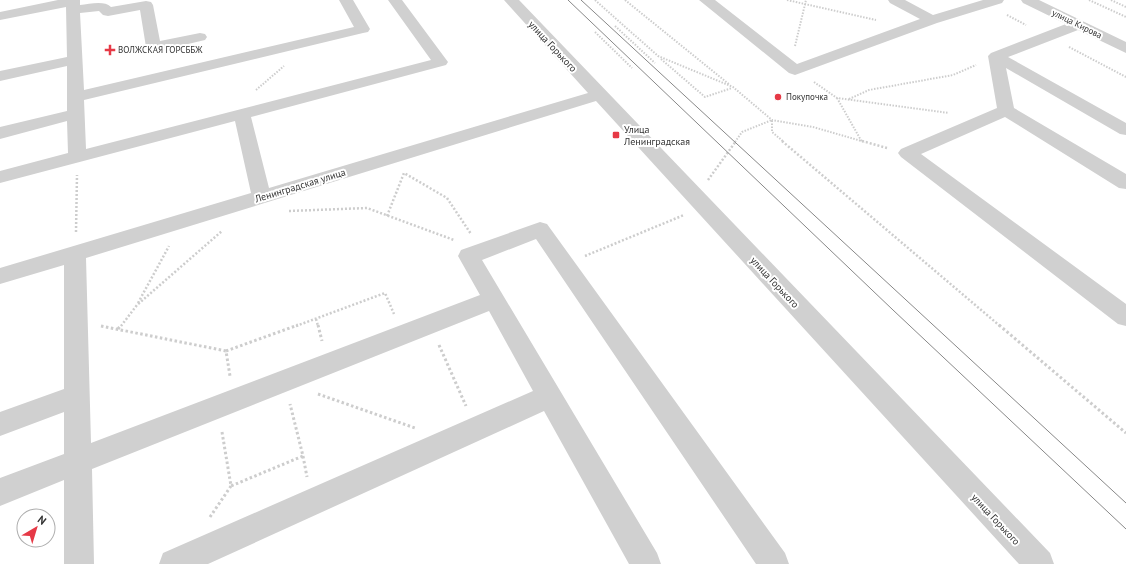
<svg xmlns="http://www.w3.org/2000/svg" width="1126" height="564" viewBox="0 0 1126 564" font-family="'PT Sans',sans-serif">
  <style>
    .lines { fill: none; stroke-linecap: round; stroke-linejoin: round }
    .path-far2 { stroke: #cdcdcd; stroke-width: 2; stroke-dasharray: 1.5 1.5; stroke-linecap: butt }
    .path-far1 { stroke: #cdcdcd; stroke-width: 2.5; stroke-dasharray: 2 2; stroke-linecap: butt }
    .path { stroke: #cdcdcd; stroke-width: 3; stroke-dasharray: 2.5 2.5; stroke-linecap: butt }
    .minor { fill: #d0d0d0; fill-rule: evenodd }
    .tram { stroke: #888; stroke-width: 1 }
    .poi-dot { fill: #e63946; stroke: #fff; stroke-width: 1.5 }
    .labels { text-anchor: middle; stroke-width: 4; stroke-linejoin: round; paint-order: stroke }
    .far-street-label { font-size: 9px; fill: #333; stroke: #fff }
    .far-poi-label { font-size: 9px; fill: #333; stroke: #fff; text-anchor: start }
    .street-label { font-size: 10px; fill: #333; stroke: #fff }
    .poi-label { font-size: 10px; fill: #333; stroke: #fff; text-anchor: start }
  </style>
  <rect width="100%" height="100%" fill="#fff"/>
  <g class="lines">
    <!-- path-far2 -->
    <g class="path-far2">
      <polyline points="595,0 658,56 733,87 772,120 813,127 865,142"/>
      <polyline points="625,0 730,85"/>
      <polyline points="787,0 876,20"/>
      <polyline points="1089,0 1126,17"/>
      <polyline points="1111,0 1126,7"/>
      <polyline points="1007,15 1026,25"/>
      <polyline points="615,26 655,63"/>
      <polyline points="595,32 632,68"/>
      <polyline points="795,46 806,0"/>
      <polyline points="1069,47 1126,77"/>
      <polyline points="661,59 705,97 732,88"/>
      <polyline points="814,82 837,98 949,113"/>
      <polyline points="256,90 284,66"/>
      <polyline points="837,98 862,142"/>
      <polyline points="849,99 869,90 953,75 976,65"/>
      <polyline points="735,142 742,132 772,120 772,132 784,142"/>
    </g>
    <!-- path-far1 -->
    <g class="path-far1">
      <polyline points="782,141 1000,326"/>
      <polyline points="862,141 887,148"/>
      <polyline points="708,180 736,141"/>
      <polyline points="289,211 367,208 454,240"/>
      <polyline points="387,216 404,173 447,198 471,234"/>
      <polyline points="76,232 77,175"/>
      <polyline points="585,256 684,215"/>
      <polyline points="138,303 169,246"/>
      <polyline points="316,319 318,326"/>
      <polyline points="121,326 137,305 222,231"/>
      <polyline points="296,326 385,293 394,314"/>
    </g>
    <!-- path -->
    <g class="path">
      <polyline points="318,325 322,341"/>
      <polyline points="999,325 1126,433"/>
      <polyline points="101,326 226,351 230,376"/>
      <polyline points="118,329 121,325"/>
      <polyline points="439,345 466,406"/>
      <polyline points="226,351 298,325"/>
      <polyline points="318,394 415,428"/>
      <polyline points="222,432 231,486 303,456 290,404"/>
      <polyline points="303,456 307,477"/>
      <polyline points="210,517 231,486"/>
    </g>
    <!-- minor -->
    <g class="minor">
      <path d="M58 0H80V5C90 4 104 0 111 7L146 1 151 2 153 5 160 41 200 33 205 34 207 37 205 40 154 52 149 50 146 47 140 10 108 16 103 15 99 11 80 13 84 90 354 27 339 0H353L370 29 368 32 363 33 84 100 86 149 431 60 388 0H402L448 62 446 65 251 117 269 188 588 93 504 0H519L1050 553 1054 564H1019L596 101 86 258 91 443 480 295 458 256 461 250 540 222 547 224 785 553 789 564H756L536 239 482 260 657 553 661 564H629L544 411 208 564H159L163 553 533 391 489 311 92 469 94 564H64V480L0 506V478L64 454V412L0 436V412L64 389V265L0 284V268L251 193 235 121 0 183V171L68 153 67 121 0 139V127L67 111V66L0 81V71L67 57 66 7 0 20V12Z"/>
      <polygon points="699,0 715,0 797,64 920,19 890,3 888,0 905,0 933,15 983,0 1004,0 1002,3 937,23 795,75 789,73"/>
      <polygon points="1021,0 1039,0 1126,42 1126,53 1078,30 1008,57 1126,123 1126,135 1120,134 1006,68 1014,108 1126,174 1126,189 1119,188 1005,117 921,154 1126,304 1126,326 1118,324 901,157 898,153 901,149 997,108 988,56 991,53 1066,24 1023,3"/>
    </g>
    <!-- tram -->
    <g class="tram">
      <polyline points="568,0 893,310 1126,529"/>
      <polyline points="581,0 1126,503"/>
    </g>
  </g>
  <!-- markers -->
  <g class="poi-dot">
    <path d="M108 44h4v4h4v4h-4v4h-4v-4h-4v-4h4z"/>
    <circle cx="778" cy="97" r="4"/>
    <rect x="612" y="131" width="8" height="8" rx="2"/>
  </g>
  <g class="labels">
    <!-- far-street labels -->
    <g class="far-street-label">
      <text transform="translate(1077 24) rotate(26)" y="3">улица Кирова</text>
    </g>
    <!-- far-poi labels -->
    <g class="far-poi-label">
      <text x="118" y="53">ВОЛЖСКАЯ ГОРСББЖ</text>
      <text x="786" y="100">Покупочка</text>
    </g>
    <!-- street labels -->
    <g class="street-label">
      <text transform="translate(553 46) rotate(47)" y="4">улица Горького</text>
      <text transform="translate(300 185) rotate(-17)" y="4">Ленинградская улица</text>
      <text transform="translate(775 282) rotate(47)" y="4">улица Горького</text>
      <text transform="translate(996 519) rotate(47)" y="4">улица Горького</text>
    </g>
    <!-- poi labels -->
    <g class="poi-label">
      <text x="624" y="133">Улица<tspan x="624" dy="12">Ленинградская</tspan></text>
    </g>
  </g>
  <!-- north arrow -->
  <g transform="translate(36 528) rotate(38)"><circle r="19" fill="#ffffff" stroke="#adadad"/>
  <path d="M0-3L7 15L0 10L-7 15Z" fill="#e63946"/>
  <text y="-6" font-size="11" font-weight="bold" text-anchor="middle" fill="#333333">N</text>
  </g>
</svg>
